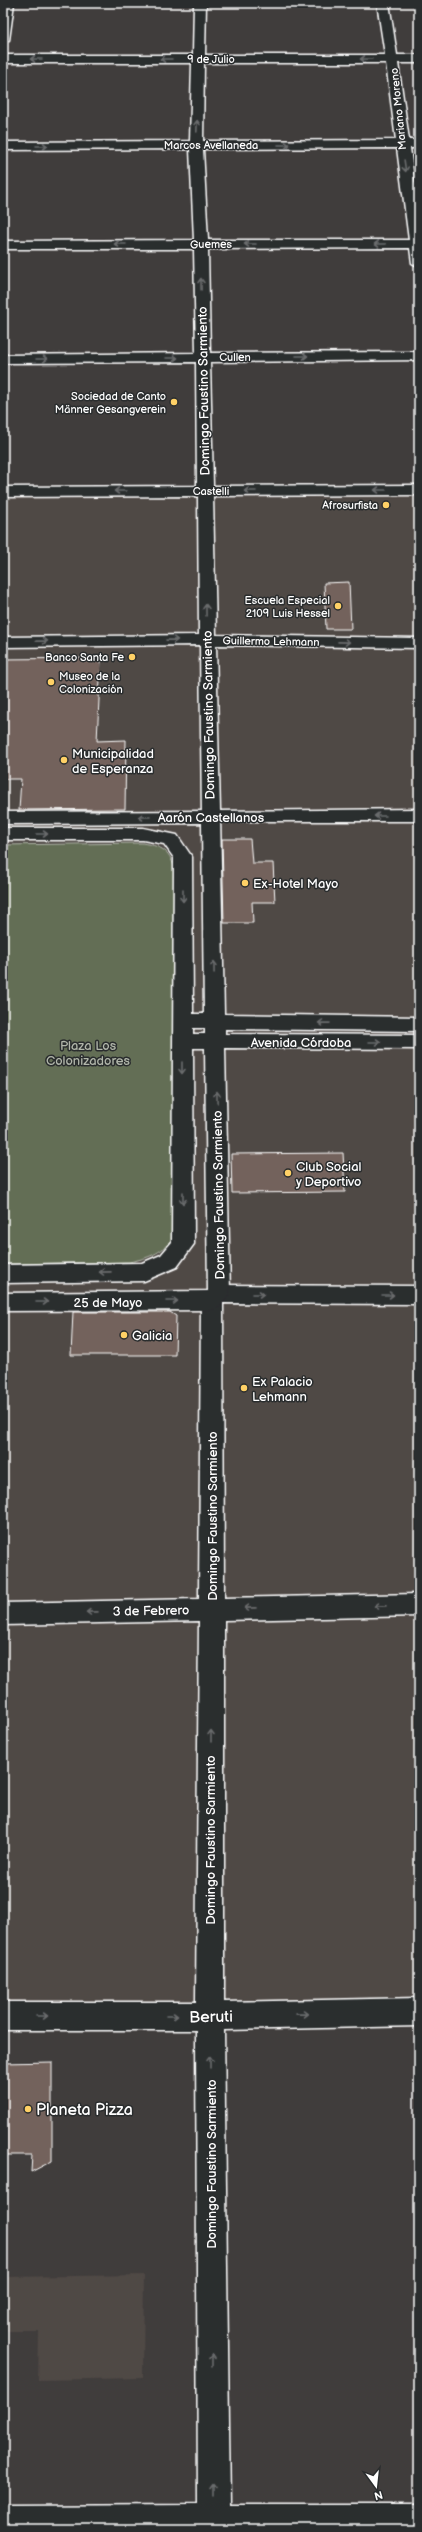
<svg xmlns="http://www.w3.org/2000/svg" width="422" height="2532" viewBox="0 0 422 2532" font-family="'Balsamiq Sans',sans-serif">
  <style>
    .built { fill: #4f4845 }
    .green { fill: #636e55; stroke: #b1b6aa }
    .building { fill: #73625b; stroke: #fff }
    .lines { fill: none; stroke-linecap: round; stroke-linejoin: round }
    .street-casing { stroke: #fff; stroke-width: 3 }
    .secondary-casing { stroke: #fff; stroke-width: 3 }
    .street { fill: #2a2d2e; fill-rule: evenodd }
    .secondary { fill: #2a2d2e; fill-rule: evenodd }
    .oneway { stroke: #6a6c6d }
    .poi-dot { fill: #ffd166; stroke: #2a2d2e; stroke-width: 1.5 }
    .labels { text-anchor: middle; stroke-width: 3; stroke-linejoin: round; paint-order: stroke }
    .far-street-label { font-size: 11px; fill: #fff; stroke: #2a2d2e }
    .far-poi-label { font-size: 11px; fill: #fff; stroke: #2a2d2e; text-anchor: end }
    .street-label { font-size: 13px; fill: #fff; stroke: #2a2d2e }
    .poi-label { font-size: 13px; fill: #fff; stroke: #2a2d2e; text-anchor: start }
    .park-label { font-size: 13px; fill: #b1b6aa; stroke: #2a2d2e }
    .near-street-label { font-size: 16px; fill: #fff; stroke: #2a2d2e }
    .near-poi-label { font-size: 16px; fill: #fff; stroke: #2a2d2e; text-anchor: start }
  </style>
  <rect width="100%" height="100%" fill="#403d3c"/>
  <filter id="ink" filterUnits="userSpaceOnUse"><feTurbulence type="fractalNoise" baseFrequency=".025" numOctaves="2"/><feDisplacementMap in="SourceGraphic" scale="8" xChannelSelector="R" yChannelSelector="G"/><feConvolveMatrix kernelMatrix="1 2 1 2 8 2 1 2 1" color-interpolation-filters="sRGB"/></filter>
  <g filter="url(#ink)">
    <!-- built -->
    <g class="built">
      <polygon points="419,491 419,2010 3,2011 3,492"/>
      <polygon points="144,2275 143,2378 38,2380 39,2331 3,2331 3,2277"/>
    </g>
    <!-- green -->
    <path class="green" d="M142 843C159 846 170 849 174 868L173 1238C161 1254 148 1258 129 1262L3 1264V845Z"/>
    <!-- building -->
    <g class="building">
      <polygon points="349,582 351,629 326,629 324,583"/>
      <polygon points="101,658 97,741 126,740 125,809 19,810 21,779 3,779 3,659"/>
      <polygon points="222,839 250,839 252,863 273,863 275,902 252,902 253,923 224,923"/>
      <polygon points="343,1153 345,1192 232,1193 231,1154"/>
      <polygon points="73,1312 170,1312 176,1316 175,1355 71,1355"/>
      <polygon points="52,2062 52,2161 31,2172 32,2155 3,2155 3,2063"/>
    </g>
    <g class="lines">
      <!-- street casing -->
      <g class="street-casing">
        <g id="street">
          <path d="M194 3H206L205 55H385L377 3H389L397 55H419V63H398L409 140H419V148H410L419 215V267L412 263 410 248 208 249 210 353 419 352V360L210 362 213 486 419 485V495L213 496 216 635 419 638V648L216 645 220 811 419 809V821H205L202 817 200 645 3 647V637L199 635 198 496 3 497V487L197 486 196 362 3 363V355L196 353 194 249H3V241L194 240 190 149 3 150V142L190 141 192 63H3V55H193ZM204 63H386L396 140 203 141ZM397 148 409 240H208L203 149Z"/>
          <polygon points="219,1285 419,1286 419,1304 223,1303 224,1598 419,1594 419,1616 224,1620 224,2002 419,1998 419,2026 224,2030 230,2505 419,2505 419,2529 3,2529 3,2506 198,2505 196,2030 3,2030 3,2002 196,2002 199,1621 3,1625 3,1603 199,1599 201,1301 211,1288"/>
        </g>
      </g>
      <!-- secondary casing -->
      <g class="secondary-casing">
        <g id="secondary">
          <polygon points="3,3 14,3 9,40 3,44"/>
          <path d="M211 811 217 813 220 817 224 1014 419 1017V1031L225 1029V1034L419 1035V1049L225 1048 230 1294 220 1307 212 1310 3 1311V1293L208 1291 205 1048H193L194 1244 177 1267 144 1281 3 1283V1265L142 1263 161 1255 172 1242 174 858 164 844 143 840H3V828H143L177 835 192 857 193 1014H204L202 823 3 824V812ZM193 1028H205V1034H193Z"/>
        </g>
      </g>
      <!-- street -->
      <use href="#street" class="street"/>
      <!-- secondary -->
      <use href="#secondary" class="secondary"/>
    </g>
    <!-- one-way arrows -->
    <defs><path id="oneway-shaft" d="M-6 0H5M1.5-3L5.5 0L1.5 3" fill="none" stroke-width="1.6" stroke-linecap="round" stroke-linejoin="round"/></defs>
    <g class="oneway">
      <use href="#oneway-shaft" transform="translate(36 59) rotate(-180)"/>
      <use href="#oneway-shaft" transform="translate(166 59) rotate(-180)"/>
      <use href="#oneway-shaft" transform="translate(366 59) rotate(180)"/>
      <use href="#oneway-shaft" transform="translate(197 126) rotate(-88)"/>
      <use href="#oneway-shaft" transform="translate(284 145)"/>
      <use href="#oneway-shaft" transform="translate(42 146)"/>
      <use href="#oneway-shaft" transform="translate(405 166) rotate(82)"/>
      <use href="#oneway-shaft" transform="translate(120 244) rotate(180)"/>
      <use href="#oneway-shaft" transform="translate(250 244) rotate(-180)"/>
      <use href="#oneway-shaft" transform="translate(380 244) rotate(-180)"/>
      <use href="#oneway-shaft" transform="translate(201 284) rotate(-91)"/>
      <use href="#oneway-shaft" transform="translate(302 356)"/>
      <use href="#oneway-shaft" transform="translate(172 358)"/>
      <use href="#oneway-shaft" transform="translate(42 359)"/>
      <use href="#oneway-shaft" transform="translate(380 490) rotate(180)"/>
      <use href="#oneway-shaft" transform="translate(120 491) rotate(180)"/>
      <use href="#oneway-shaft" transform="translate(250 491) rotate(180)"/>
      <use href="#oneway-shaft" transform="translate(206 610) rotate(-91)"/>
      <use href="#oneway-shaft" transform="translate(172 640) rotate(-1)"/>
      <use href="#oneway-shaft" transform="translate(42 641) rotate(-1)"/>
      <use href="#oneway-shaft" transform="translate(344 642) rotate(1)"/>
      <use href="#oneway-shaft" transform="translate(380 816) rotate(180)"/>
      <use href="#oneway-shaft" transform="translate(144 817) rotate(180)"/>
      <use href="#oneway-shaft" transform="translate(42 834)"/>
      <use href="#oneway-shaft" transform="translate(183 896) rotate(90)"/>
      <use href="#oneway-shaft" transform="translate(214 967) rotate(-91)"/>
      <use href="#oneway-shaft" transform="translate(324 1023) rotate(-179)"/>
      <use href="#oneway-shaft" transform="translate(375 1042)"/>
      <use href="#oneway-shaft" transform="translate(182 1068) rotate(90)"/>
      <use href="#oneway-shaft" transform="translate(217 1097) rotate(-91)"/>
      <use href="#oneway-shaft" transform="translate(183 1198) rotate(90)"/>
      <use href="#oneway-shaft" transform="translate(105 1272) rotate(179)"/>
      <use href="#oneway-shaft" transform="translate(258 1294)"/>
      <use href="#oneway-shaft" transform="translate(388 1295)"/>
      <use href="#oneway-shaft" transform="translate(172 1301)"/>
      <use href="#oneway-shaft" transform="translate(42 1302)"/>
      <use href="#oneway-shaft" transform="translate(380 1606) rotate(179)"/>
      <use href="#oneway-shaft" transform="translate(250 1608) rotate(179)"/>
      <use href="#oneway-shaft" transform="translate(92 1612) rotate(179)"/>
      <use href="#oneway-shaft" transform="translate(211 1736) rotate(-90)"/>
      <use href="#oneway-shaft" transform="translate(302 2014) rotate(-1)"/>
      <use href="#oneway-shaft" transform="translate(42 2016)"/>
      <use href="#oneway-shaft" transform="translate(172 2016)"/>
      <use href="#oneway-shaft" transform="translate(210 2062) rotate(-90)"/>
      <use href="#oneway-shaft" transform="translate(212 2360) rotate(-90)"/>
      <use href="#oneway-shaft" transform="translate(213 2490) rotate(-90)"/>
    </g>
  </g>
  <!-- markers -->
  <g class="poi-dot">
    <circle cx="174" cy="402" r="4"/>
    <circle cx="386" cy="505" r="4"/>
    <circle cx="338" cy="606" r="4"/>
    <circle cx="132" cy="657" r="4"/>
    <circle cx="51" cy="682" r="4"/>
    <circle cx="64" cy="760" r="4"/>
    <circle cx="245" cy="883" r="4"/>
    <circle cx="288" cy="1173" r="4"/>
    <circle cx="124" cy="1335" r="4"/>
    <circle cx="244" cy="1388" r="4"/>
    <circle cx="28" cy="2109" r="4"/>
  </g>
  <g class="labels">
    <!-- far-street labels -->
    <g class="far-street-label">
      <text x="211" y="63">9 de Julio</text>
      <text transform="translate(398 109) rotate(-96)" y="4">Mariano Moreno</text>
      <text x="211" y="149">Marcos Avellaneda</text>
      <text x="211" y="248">Guemes</text>
      <text x="235" y="361">Cullen</text>
      <text x="211" y="495">Castelli</text>
      <text transform="translate(271 641) rotate(1)" y="4">Guillermo Lehmann</text>
    </g>
    <!-- far-poi labels -->
    <g class="far-poi-label">
      <text x="166" y="400">Sociedad de Canto<tspan x="166" dy="13">Männer Gesangverein</tspan></text>
      <text x="378" y="509">Afrosurfista</text>
      <text x="330" y="604">Escuela Especial<tspan x="330" dy="13">2109 Luis Hessel</tspan></text>
      <text x="124" y="661">Banco Santa Fe</text>
      <text x="59" y="680" text-anchor="start">Museo de la<tspan x="59" dy="13">Colonización</tspan></text>
    </g>
    <!-- street labels -->
    <g class="street-label">
      <text transform="translate(203 391) rotate(-91)" y="5">Domingo Faustino Sarmiento</text>
      <text transform="translate(208 715) rotate(-91)" y="5">Domingo Faustino Sarmiento</text>
      <text x="211" y="822">Aarón Castellanos</text>
      <text x="301" y="1047">Avenida Córdoba</text>
      <text transform="translate(218 1195) rotate(-91)" y="5">Domingo Faustino Sarmiento</text>
      <text x="108" y="1307">25 de Mayo</text>
      <text transform="translate(212 1516) rotate(-90)" y="5">Domingo Faustino Sarmiento</text>
      <text transform="translate(151 1610) rotate(-1)" y="5">3 de Febrero</text>
      <text transform="translate(210 1840) rotate(-90)" y="5">Domingo Faustino Sarmiento</text>
      <text transform="translate(211 2164) rotate(-90)" y="5">Domingo Faustino Sarmiento</text>
    </g>
    <!-- poi labels -->
    <g class="poi-label">
      <text x="72" y="758">Municipalidad<tspan x="72" dy="15">de Esperanza</tspan></text>
      <text x="253" y="888">Ex-Hotel Mayo</text>
      <text x="296" y="1171">Club Social<tspan x="296" dy="15">y Deportivo</tspan></text>
      <text x="132" y="1340">Galicia</text>
      <text x="252" y="1386">Ex Palacio<tspan x="252" dy="15">Lehmann</tspan></text>
    </g>
    <!-- park labels -->
    <g class="park-label">
      <text x="88" y="1050">Plaza Los<tspan x="88" dy="15">Colonizadores</tspan></text>
    </g>
    <!-- near-street labels -->
    <g class="near-street-label">
      <text transform="translate(211 2016) rotate(-1)" y="6">Beruti</text>
    </g>
    <!-- near-poi labels -->
    <g class="near-poi-label">
      <text x="36" y="2115">Planeta Pizza</text>
    </g>
  </g>
  <!-- margin -->
  <rect width="422" height="2532" fill="none" stroke="#2a2d2e" stroke-width="16"/>
  <rect x="8" y="8" width="406" height="2516" fill="none" stroke="#fff" stroke-width="1.5" filter="url(#ink)"/>
  <!-- north arrow -->
  <g transform="translate(376 2486) rotate(165)" stroke="#2a2d2e" stroke-width="3" paint-order="stroke">
  <path d="M0-3L7 15L0 10L-7 15Z" fill="#ffffff"/>
  <text y="-6" font-size="11" font-weight="bold" text-anchor="middle" fill="#ffffff">N</text>
  </g>
</svg>
